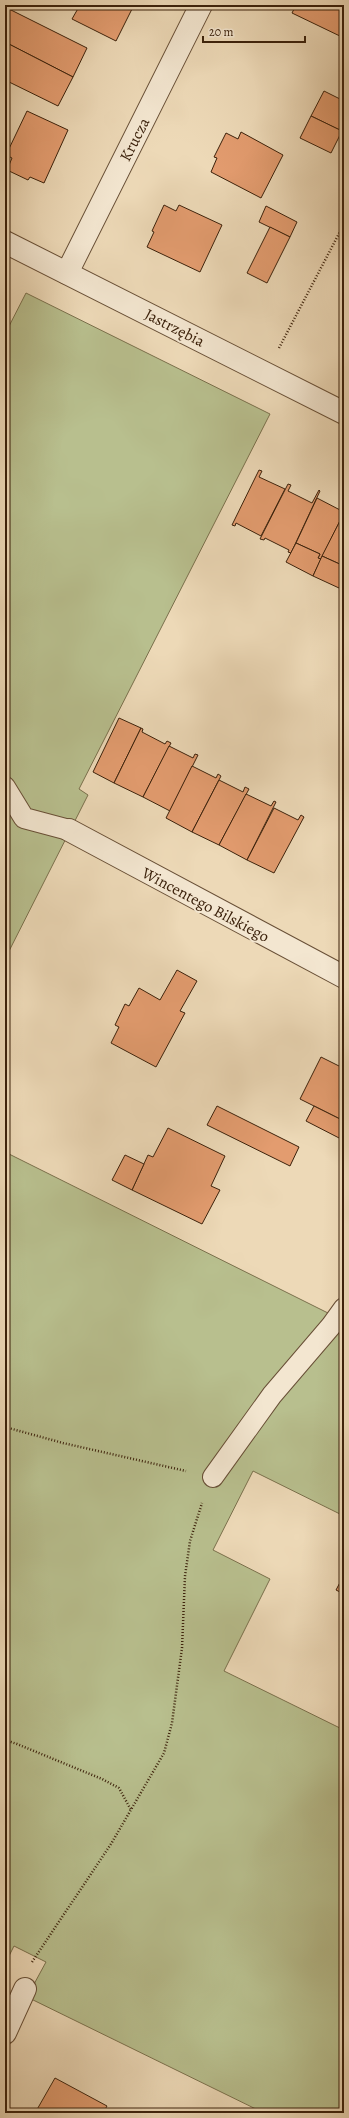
<svg xmlns="http://www.w3.org/2000/svg" width="349" height="2118" viewBox="0 0 349 2118" font-family="Alegreya,serif">
  <style>
    .green { fill: #b8bf8e; stroke: #7a704c }
    .building { fill: #e39c6f; stroke: #3b210b }
    .lines { fill: none; stroke-linecap: round; stroke-linejoin: round }
    .lane-casing { stroke: #684f36; stroke-width: 22 }
    .street-casing { stroke: #684f36; stroke-width: 24 }
    .path { stroke: #3b210b; stroke-width: 2.5; stroke-dasharray: 1 2; stroke-linecap: butt }
    .lane { stroke: #f3e6d0; stroke-width: 20 }
    .street { stroke: #f3e6d0; stroke-width: 22 }
    .labels { text-anchor: middle; stroke-width: 4; stroke-linejoin: round; paint-order: stroke }
    .street-label { font-size: 16px; fill: #3b210b; stroke: #f3e6d0 }
  </style>
  <rect width="100%" height="100%" fill="#edd9b7"/>
  <filter id="stains"><feTurbulence type="fractalNoise" baseFrequency=".005" numOctaves="4"/><feColorMatrix values="0 0 0 0 .2 0 0 0 0 .09 0 0 0 0 .02 0 0 0 .5 -.17"/></filter>
  <radialGradient id="worn" r=".72"><stop offset=".6" stop-color="#630" stop-opacity="0"/><stop offset="1" stop-color="#630" stop-opacity=".3"/></radialGradient>
  <!-- green -->
  <g class="green">
    <polygon points="26,293 270,414 79,789 88,795 5,959 5,334"/>
    <polygon points="5,1152 344,1321 344,1516 253,1471 213,1550 270,1579 224,1671 344,1730 344,2113 264,2113 27,1997 46,1962 14,1946 5,1964"/>
  </g>
  <!-- building -->
  <g class="building">
    <polygon points="80,5 134,5 116,41 72,19"/>
    <polygon points="296,5 344,5 344,38 292,13"/>
    <polygon points="5,7 87,48 73,77 5,42"/>
    <polygon points="5,42 73,77 58,106 5,80"/>
    <polygon points="324,91 344,101 344,127 342,131 311,116"/>
    <polygon points="27,111 68,130 44,183 30,177 28,180 7,170 12,158 6,155"/>
    <polygon points="311,116 342,131 331,153 300,138"/>
    <polygon points="241,132 283,155 261,198 211,172 217,158 214,157 226,133 238,139"/>
    <polygon points="164,205 176,211 179,205 222,225 200,272 147,247 154,232 152,231"/>
    <polygon points="266,206 297,222 290,237 259,222"/>
    <polygon points="270,227 290,237 267,283 247,273"/>
    <polygon points="259,470 262,471 259,477 285,489 261,536 236,523 235,526 232,525"/>
    <polygon points="288,484 291,485 288,491 312,503 319,490 320,491 291,553 288,552 289,550 265,538 264,540 260,539"/>
    <polygon points="317,498 342,511 344,507 344,513 321,559 318,558 320,554 296,543"/>
    <polygon points="344,513 344,566 322,556"/>
    <polygon points="296,543 320,554 318,558 321,559 313,576 286,562"/>
    <polygon points="322,556 344,566 344,578 339,588 313,576"/>
    <polygon points="119,718 141,728 114,783 93,772"/>
    <polygon points="141,728 143,729 142,732 165,744 167,741 171,743 143,797 114,783"/>
    <polygon points="169,746 193,758 195,754 198,755 170,811 143,797"/>
    <polygon points="192,766 216,778 218,774 221,776 192,832 166,818"/>
    <polygon points="219,780 243,792 245,787 249,789 219,845 192,832"/>
    <polygon points="246,794 271,806 274,801 276,802 247,860 219,845"/>
    <polygon points="274,808 298,820 301,815 304,817 274,873 247,860"/>
    <polygon points="177,970 197,981 180,1011 185,1013 156,1067 111,1043 119,1027 115,1025 125,1004 129,1006 139,988 160,1000"/>
    <polygon points="321,1057 341,1067 344,1061 344,1121 300,1099"/>
    <polygon points="217,1106 299,1147 290,1166 207,1125"/>
    <polygon points="314,1106 344,1121 343,1140 306,1121"/>
    <polygon points="168,1128 225,1156 211,1186 220,1190 202,1224 132,1190 148,1155 153,1157"/>
    <polygon points="125,1155 144,1164 132,1190 112,1180"/>
    <polygon points="344,1575 344,1594 336,1590"/>
    <polygon points="55,2078 107,2106 103,2113 35,2113"/>
  </g>
  <g class="lines">
    <!-- lane casing -->
    <g class="lane-casing">
      <g id="lane">
        <polyline points="5,787 24,818 69,830"/>
        <polyline points="213,1477 272,1395 331,1326 344,1308"/>
      </g>
    </g>
    <!-- street casing -->
    <g class="street-casing">
      <g id="street">
        <polyline points="5,242 344,413"/>
        <polyline points="67,273 201,5"/>
        <polyline points="69,830 344,977"/>
        <polyline points="5,2033 25,1989"/>
      </g>
    </g>
    <!-- path -->
    <g class="path">
      <polyline points="279,348 344,224"/>
      <polyline points="5,1427 63,1443 186,1471"/>
      <polyline points="5,1740 17,1744 102,1779 119,1788 131,1810"/>
      <polyline points="32,1962 111,1844 164,1753 172,1723 182,1648 185,1576 190,1541 202,1503"/>
    </g>
    <!-- lane -->
    <use href="#lane" class="lane"/>
    <!-- street -->
    <use href="#street" class="street"/>
  </g>
  <g class="labels">
    <!-- street labels -->
    <g class="street-label">
      <text transform="translate(134 139) rotate(-63)" y="6">Krucza</text>
      <text transform="translate(175 327) rotate(27)" y="6">Jastrzębia</text>
      <text transform="translate(206 904) rotate(28)" y="6">Wincentego Bilskiego</text>
    </g>
  </g>
  <!-- margin -->
  <rect width="349" height="2118" fill="none" stroke="#edd9b7" stroke-width="20"/>
  <rect x="6" y="6" width="337" height="2106" fill="none" stroke="#3b210b" stroke-width="2"/>
  <rect x="10" y="10" width="329" height="2098" fill="none" stroke="#3b210b"/>
  <!-- scale -->
  <path d="M203 36v6h102v-6" fill="none" stroke="#3b210b" stroke-width="2"/>
  <text x="209" y="36" font-size="12" fill="#3b210b" stroke="#f3e6d0" stroke-width="3" paint-order="stroke">20 m</text>
  <rect width="100%" height="100%" filter="url(#stains)"/>
  <rect width="100%" height="100%" fill="url(#worn)"/>
</svg>
